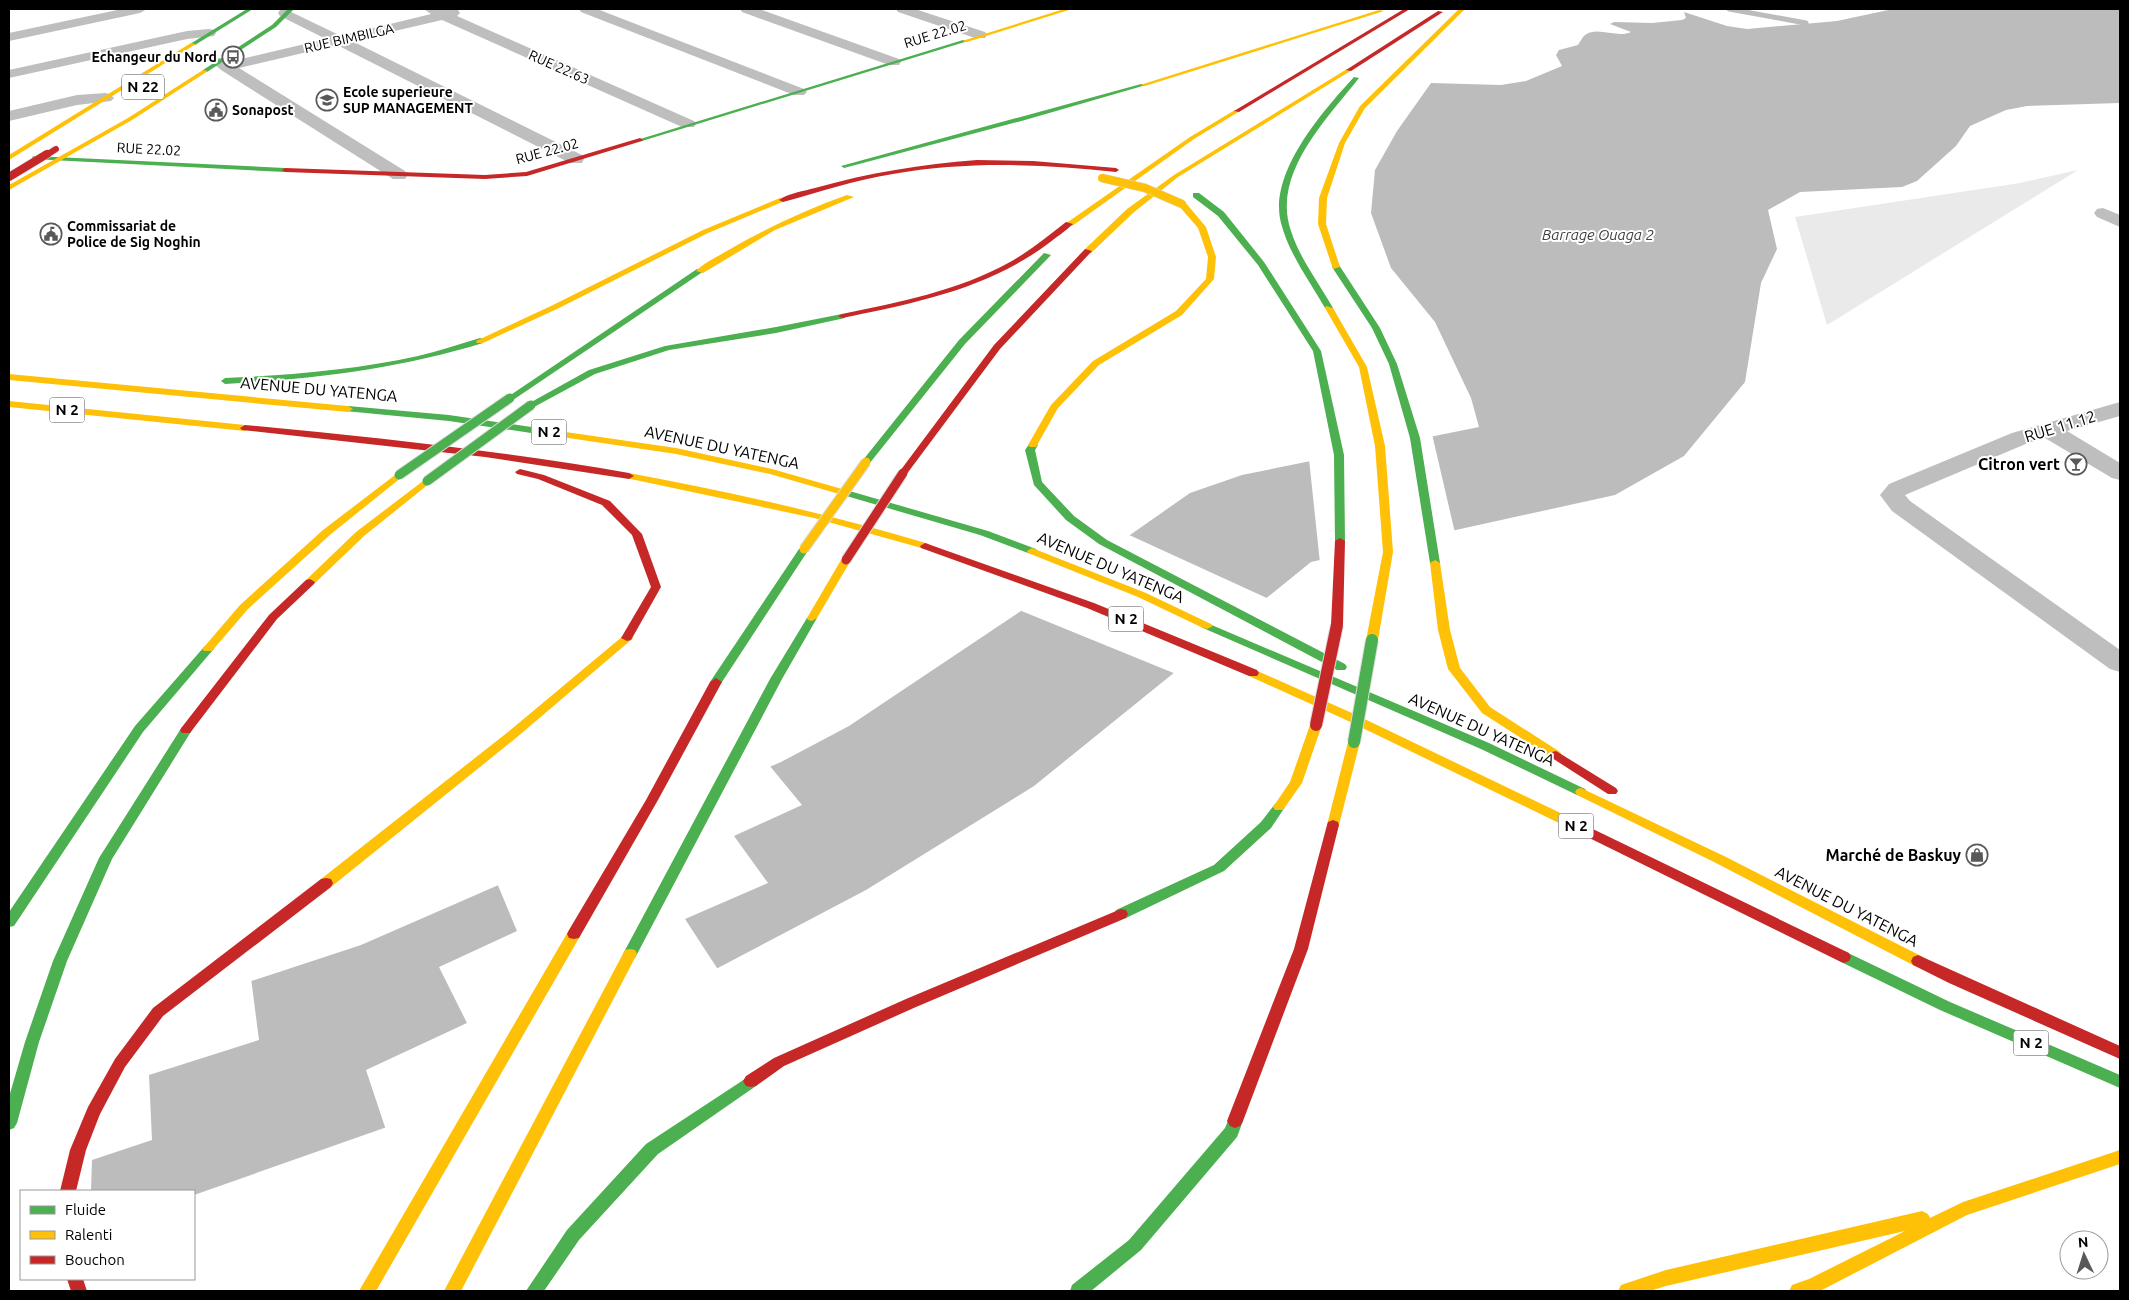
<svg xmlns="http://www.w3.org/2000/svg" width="2129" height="1300" viewBox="0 0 2129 1300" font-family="Ubuntu,sans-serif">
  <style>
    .green { fill: #eaeaea }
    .water { fill: #bcbcbc }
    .pier { fill: #fff }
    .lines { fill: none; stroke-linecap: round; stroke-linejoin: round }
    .stream { stroke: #bcbcbc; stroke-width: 5 }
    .street { fill: #bebebe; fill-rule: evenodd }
    .fast { fill: #4caf50; fill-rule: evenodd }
    .slow { fill: #ffc107; fill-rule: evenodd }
    .jam { fill: #c62828; fill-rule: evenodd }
    .fast-bridge-far1-casing { stroke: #dbdbdb; stroke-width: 11; stroke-linecap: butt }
    .fast-bridge-casing { stroke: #dbdbdb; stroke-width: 14; stroke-linecap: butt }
    .slow-bridge-far1-casing { stroke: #dbdbdb; stroke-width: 9; stroke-linecap: butt }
    .slow-bridge-casing { stroke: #dbdbdb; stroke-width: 11; stroke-linecap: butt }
    .jam-bridge-far3-casing { stroke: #dbdbdb; stroke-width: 8; stroke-linecap: butt }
    .jam-bridge-far2-casing { stroke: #dbdbdb; stroke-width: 9; stroke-linecap: butt }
    .jam-bridge-far1-casing { stroke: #dbdbdb; stroke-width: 11; stroke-linecap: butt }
    .jam-bridge-casing { stroke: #dbdbdb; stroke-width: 14; stroke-linecap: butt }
    .fast-bridge-far1 { stroke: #4caf50; stroke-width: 9 }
    .fast-bridge { stroke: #4caf50; stroke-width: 12 }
    .slow-bridge-far1 { stroke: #ffc107; stroke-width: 8 }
    .slow-bridge { stroke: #ffc107; stroke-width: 9 }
    .jam-bridge-far3 { stroke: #c62828; stroke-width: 6 }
    .jam-bridge-far2 { stroke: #c62828; stroke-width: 8 }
    .jam-bridge-far1 { stroke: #c62828; stroke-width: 9 }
    .jam-bridge { stroke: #c62828; stroke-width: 12 }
    .labels { text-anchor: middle; stroke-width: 4; stroke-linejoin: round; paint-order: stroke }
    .far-street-label { font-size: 14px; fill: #000; stroke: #fff }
    .far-poi-label { font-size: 14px; font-weight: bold; fill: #000; stroke: #fff; text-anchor: start }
    .shield { fill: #fff; stroke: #4c4c4c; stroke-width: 1 }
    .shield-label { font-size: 15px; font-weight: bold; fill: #000 }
    .far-water-label { font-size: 15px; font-style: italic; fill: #404040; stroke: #fff }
    .street-label { font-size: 16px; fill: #000; stroke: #fff }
    .poi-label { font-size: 16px; font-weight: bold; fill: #000; stroke: #fff; text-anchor: end }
  </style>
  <rect width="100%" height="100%" fill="#fff"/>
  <!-- green -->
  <polygon class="green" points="2078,170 1827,325 1795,217 2020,183"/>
  <!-- water -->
  <path class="water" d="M1893 9H2120V103L2027 106 2006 110 1970 126 1956 146 1917 181 1902 187 1800 192 1768 210 1777 249 1761 283 1745 382 1684 456 1615 495 1311 562 1034 786 866 890 695 980 421 1115 194 1195V1191H21L9 1059 91 1034 361 945 781 762 849 726 1030 605 1190 493 1242 475 1479 427 1471 398 1435 322 1391 268 1371 213 1375 170 1397 131 1431 83 1501 85 1526 81 1562 66 1556 55 1559 50 1578 45C1580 42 1582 38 1584 36 1596 25 1617 39 1631 32L1610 24 1614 22 1652 23 1682 20 1686 18 1684 12 1727 26 1747 29 1837 21Z"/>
  <!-- pier -->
  <g class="pier">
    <polygon points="1432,434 1455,533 1320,563 1309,459"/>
    <polygon points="1127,534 1269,599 1176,674 1019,610"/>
    <polygon points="769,765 802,805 734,836 768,883 685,919 719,971 422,1117 386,1130 366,1070 467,1023 439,967 517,931 497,883"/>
    <polygon points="251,978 259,1040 149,1075 152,1140 92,1160 91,1191 21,1191 21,1259 9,1263 9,1057"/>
  </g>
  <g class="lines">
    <!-- stream -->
    <polyline class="stream" points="1729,9 1806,23"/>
    <!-- street -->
    <g class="street">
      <polygon points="122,9 147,9 140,13 9,41 9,33"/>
      <polygon points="285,9 341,36 431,14 424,9 458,10 460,13 457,16 694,121 696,124 694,127 682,127 442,20 352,41 582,155 584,159 582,163 570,163 337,45 239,68 405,171 408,175 405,179 393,179 221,70 212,62 214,59 219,58 229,62 326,39 280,16 278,13 280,10"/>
      <polygon points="579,9 597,9 804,89 807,92 804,95 794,95 581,12"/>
      <polygon points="740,9 759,9 899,59 901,62 899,65 889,65 742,12"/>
      <polygon points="896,9 915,9 985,32 987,35 985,38 975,38 898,12"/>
      <polygon points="209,29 214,30 216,33 214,36 187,39 9,78 9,70 187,31"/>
      <polygon points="106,93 111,95 114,98 111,101 77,105 9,121 9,111 77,95"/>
      <polygon points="2103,208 2120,215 2120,227 2097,217 2094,213 2097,209"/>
      <polygon points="2120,402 2120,416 2067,431 2120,463 2120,480 2112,478 2045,438 2028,443 1905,495 1910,501 2120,650 2120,672 2110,669 1892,511 1880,495 1889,484 2012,433"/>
    </g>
    <!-- fast -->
    <g class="fast">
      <polygon points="247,9 253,9 195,45 190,44"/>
      <polygon points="288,9 294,9 276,27 207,72 203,72 203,70 272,25"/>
      <polygon points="963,40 968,41 642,141 637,140"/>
      <path d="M1354 77 1359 78C1327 119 1271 174 1291 231 1300 259 1319 283 1333 308L1329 310 1325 308C1309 280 1289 254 1281 223 1268 173 1323 111 1354 77Z"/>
      <polygon points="1141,84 1146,85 1025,120 844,168 841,166"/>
      <polygon points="34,156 285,168 288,170 285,172 32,159 32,157"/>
      <polygon points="1193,193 1199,193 1224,212 1264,262 1321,351 1344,455 1345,541 1344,543 1340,544 1335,541 1334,455 1313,351 1258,265 1218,216 1193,197"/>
      <polygon points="1044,253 1051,255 965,344 869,464 863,464 863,460 959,340"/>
      <polygon points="1333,265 1339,265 1380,328 1397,364 1420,438 1440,563 1439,565 1431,565 1430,563 1410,438 1389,364 1372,328 1332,267"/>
      <polygon points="697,269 704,271 513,400 510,401 506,398"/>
      <polygon points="842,314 846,316 845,318 776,333 669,350 595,374 534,407 528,407 526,405 589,370 665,346 776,327"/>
      <path d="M480 338 483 339V343C398 369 313 379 225 384L221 381 225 378C290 375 354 370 418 356 439 351 459 344 480 338Z"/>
      <polygon points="348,406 449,415 538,428 543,431 538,434 449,421 345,411 343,409"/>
      <polygon points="1033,442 1038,445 1035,450 1042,482 1074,516 1107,540 1345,664 1347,667 1345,670 1337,670 1099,544 1066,520 1034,485 1025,450 1030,443"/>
      <polygon points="846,490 988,531 1036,549 1037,551 1032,554 1028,553 980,535 843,495 841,493 843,491"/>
      <polygon points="804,546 809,549 720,685 712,685 710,682 712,679 799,549"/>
      <polygon points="812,615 817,618 782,679 635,958 630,959 625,958 623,954 770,679 807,618"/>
      <polygon points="1207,623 1489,743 1585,789 1587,792 1585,795 1577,795 1481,749 1203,628 1201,626 1203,624"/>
      <polygon points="208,645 214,649 212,651 143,732 14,926 9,927 9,912 135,726 204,647"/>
      <polygon points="186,726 192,730 112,859 67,961 39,1042 17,1123 14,1128 9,1130 9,1097 25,1042 53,961 99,858 182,727"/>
      <polygon points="1279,803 1283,804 1285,807 1271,828 1224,871 1126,918 1121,919 1116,918 1114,914 1116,910 1214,865 1261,822 1275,804"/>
      <polygon points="1844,951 1950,1002 2120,1075 2120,1088 1940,1010 1839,961 1837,957 1839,953"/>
      <polygon points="751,1075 756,1076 759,1081 756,1086 658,1154 579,1240 544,1291 526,1291 567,1230 646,1144"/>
      <polygon points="1235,1114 1240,1116 1243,1121 1237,1137 1141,1250 1091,1291 1070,1291 1072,1285 1129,1240 1225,1128 1230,1116"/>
    </g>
    <!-- slow -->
    <g class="slow">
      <polygon points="1064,9 1072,9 967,42 962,41"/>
      <polygon points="1459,9 1465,9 1365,108 1345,143 1327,198 1326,224 1340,267 1333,269 1318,224 1319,198 1339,143 1360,106"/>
      <polygon points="1379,10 1384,11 1145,86 1140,85"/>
      <polygon points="191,43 196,44 9,160 9,155"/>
      <polygon points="1347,69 1352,70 1178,177 1133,213 1091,253 1085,253 1085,249 1127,209 1174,175"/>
      <polygon points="203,70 208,71 132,120 9,190 9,185 128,118"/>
      <polygon points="1235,110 1240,111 1194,139 1072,226 1065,224 1190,137"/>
      <path d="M847 195 854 197 775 230 703 273 696 271C704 263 715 258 725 252 764 229 805 210 847 195Z"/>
      <polygon points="780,198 787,200 708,233 559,308 483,343 477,343 476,341 553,305 703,230"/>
      <polygon points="1179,202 1185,202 1206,227 1216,257 1214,279 1182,315 1099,365 1058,408 1036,447 1030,447 1028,445 1051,405 1093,361 1176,311 1206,279 1208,257 1198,228 1179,206"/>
      <polygon points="1326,306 1333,308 1367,367 1385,446 1393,552 1378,640 1372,643 1366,640 1383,552 1375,446 1359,367 1325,308"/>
      <polygon points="9,374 348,406 353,409 348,412 9,380"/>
      <polygon points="9,401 245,425 250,428 245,431 9,407"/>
      <polygon points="538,428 676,448 772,469 849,491 851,493 846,496 770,474 676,454 535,433 535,429"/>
      <polygon points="399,472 404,475 402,477 331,534 248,609 212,651 204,651 202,649 204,647 240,605 323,530"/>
      <path d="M629 473C730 492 830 514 929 544L930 546 925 549 814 518 626 478 624 476 626 474Z"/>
      <polygon points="427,478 432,481 430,483 364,536 314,584 306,584 305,582 306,580 356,532"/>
      <polygon points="1032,548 1146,593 1211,624 1213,626 1207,629 1203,628 1138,597 1028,553 1027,551"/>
      <polygon points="846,557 851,560 817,618 812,621 808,620 807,618 841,560"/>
      <polygon points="1435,560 1440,563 1450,630 1460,668 1490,707 1560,752 1562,755 1560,758 1552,758 1482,713 1448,669 1438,630 1430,563"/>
      <polygon points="627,635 631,636 633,638 631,640 516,738 331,887 326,888 321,887 319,883 321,879 508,732 623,636"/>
      <polygon points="1253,669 1352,713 1573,819 1574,822 1573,825 1563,825 1344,719 1249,676 1247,673 1249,670"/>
      <polygon points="1316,721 1322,725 1302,783 1283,810 1275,810 1273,807 1290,782 1310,725"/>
      <polygon points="1354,738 1360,742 1339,825 1338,828 1328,828 1327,825 1348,742"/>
      <polygon points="1581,788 1724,856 1923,957 1925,961 1923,965 1918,967 1913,965 1714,862 1577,795 1575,792 1577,789"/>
      <polygon points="574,929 579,930 581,934 579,938 376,1291 359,1291 569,930"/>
      <polygon points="630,949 635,950 637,954 461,1291 444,1291 625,950"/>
      <polygon points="2120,1150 2120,1164 1967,1215 1820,1291 1789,1291 1792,1285 1809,1279 1905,1231 1666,1286 1650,1291 1618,1291 1621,1285 1666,1270 1922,1211 1928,1214 1930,1218 1963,1202"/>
    </g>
    <!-- jam -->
    <g class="jam">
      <polygon points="1404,9 1410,9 1239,112 1234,111"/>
      <polygon points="1438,11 1443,12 1351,71 1346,70"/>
      <polygon points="640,138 643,140 642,141 527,176 485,179 285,172 282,170 285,168 485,175 526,172"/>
      <path d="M977 160 1033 161 1116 168 1119 170 1116 172C1041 164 968 161 893 174 855 180 820 192 783 202L779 200C789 193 804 191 815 188 868 173 922 164 977 160Z"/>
      <path d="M1066 222 1073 224C1066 231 1056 237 1049 243 988 289 915 303 842 318L838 316 842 314C899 302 958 291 1010 262 1030 251 1048 236 1066 222Z"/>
      <polygon points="1085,249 1092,251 1000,349 906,475 900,475 898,473 900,471 994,345"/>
      <path d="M245 425C374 437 502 451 629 473L634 476 629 479 485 457 242 430 240 428Z"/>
      <polygon points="520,469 544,475 610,501 642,534 661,587 631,640 627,641 621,638 651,587 632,535 602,505 538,479 517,474 515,472"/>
      <polygon points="1340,538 1345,541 1343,625 1337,628 1331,625 1335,541"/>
      <polygon points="925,543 1094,603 1257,670 1259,673 1257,676 1249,676 1087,608 921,548 920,546"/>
      <polygon points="310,579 315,582 314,584 277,619 190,733 182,733 180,730 182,727 269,615 306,580"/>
      <polygon points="716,678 722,682 658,800 579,938 574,939 569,938 567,934 569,930 646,800 710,682"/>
      <polygon points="1556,751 1616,788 1618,791 1616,794 1608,794 1552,758 1550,755 1552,752"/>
      <polygon points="1568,817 1849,953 1851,957 1849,961 1844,963 1839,961 1563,825 1562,822 1563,819"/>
      <polygon points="1333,820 1338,822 1339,825 1308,949 1243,1121 1240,1126 1235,1128 1230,1126 1227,1121 1294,949 1327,825 1328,822"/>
      <polygon points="326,878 331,879 333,883 331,887 163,1016 125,1067 100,1114 86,1150 76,1191 60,1191 70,1150 88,1107 115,1059 153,1008 321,879"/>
      <polygon points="1121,909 1126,910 1128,914 1126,918 916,1007 784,1066 756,1086 751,1087 746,1086 743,1081 746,1076 774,1058 906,999"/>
      <polygon points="1918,955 2120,1046 2120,1059 1949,983 1913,965 1911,961 1913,957"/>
      <polygon points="67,1279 83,1279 87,1291 71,1291"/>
    </g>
    <!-- fast-bridge-far1 casing -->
    <g class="fast-bridge-far1-casing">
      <g id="fast-bridge-far1">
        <polyline points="399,475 510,398"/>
        <polyline points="427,481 531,405"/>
      </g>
    </g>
    <!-- fast-bridge casing -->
    <g class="fast-bridge-casing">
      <polyline id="fast-bridge" points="1354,742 1372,640"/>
    </g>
    <!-- slow-bridge-far1 casing -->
    <g class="slow-bridge-far1-casing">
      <polyline id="slow-bridge-far1" points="1102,178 1145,188 1182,204"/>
    </g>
    <!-- slow-bridge casing -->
    <g class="slow-bridge-casing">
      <polyline id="slow-bridge" points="804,549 866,462"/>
    </g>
    <!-- jam-bridge-far3 casing -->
    <g class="jam-bridge-far3-casing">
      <polyline id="jam-bridge-far3" points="45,156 56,149"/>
    </g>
    <!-- jam-bridge-far2 casing -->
    <g class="jam-bridge-far2-casing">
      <polyline id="jam-bridge-far2" points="9,177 47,154"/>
    </g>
    <!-- jam-bridge-far1 casing -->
    <g class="jam-bridge-far1-casing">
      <polyline id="jam-bridge-far1" points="846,560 903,473"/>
    </g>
    <!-- jam-bridge casing -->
    <g class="jam-bridge-casing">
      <polyline id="jam-bridge" points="1316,725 1337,625"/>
    </g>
    <!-- fast-bridge-far1 -->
    <use href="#fast-bridge-far1" class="fast-bridge-far1"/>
    <!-- fast-bridge -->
    <use href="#fast-bridge" class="fast-bridge"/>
    <!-- slow-bridge-far1 -->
    <use href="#slow-bridge-far1" class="slow-bridge-far1"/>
    <!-- slow-bridge -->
    <use href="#slow-bridge" class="slow-bridge"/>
    <!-- jam-bridge-far3 -->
    <use href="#jam-bridge-far3" class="jam-bridge-far3"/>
    <!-- jam-bridge-far2 -->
    <use href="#jam-bridge-far2" class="jam-bridge-far2"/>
    <!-- jam-bridge-far1 -->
    <use href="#jam-bridge-far1" class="jam-bridge-far1"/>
    <!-- jam-bridge -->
    <use href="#jam-bridge" class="jam-bridge"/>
  </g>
  <!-- icons -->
  <defs>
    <g id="bus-ring" transform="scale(1.125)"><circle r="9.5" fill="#fff" stroke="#595959" stroke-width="1.5"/><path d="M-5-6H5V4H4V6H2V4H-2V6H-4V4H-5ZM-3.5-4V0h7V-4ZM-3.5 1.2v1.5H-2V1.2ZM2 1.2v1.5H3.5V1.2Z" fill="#595959"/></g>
    <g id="university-ring" transform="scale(1.125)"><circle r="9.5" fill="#fff" stroke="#595959" stroke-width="1.5"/><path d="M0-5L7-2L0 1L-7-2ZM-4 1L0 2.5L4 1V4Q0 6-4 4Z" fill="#595959"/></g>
    <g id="civic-ring" transform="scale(1.125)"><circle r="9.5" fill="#fff" stroke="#595959" stroke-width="1.5"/><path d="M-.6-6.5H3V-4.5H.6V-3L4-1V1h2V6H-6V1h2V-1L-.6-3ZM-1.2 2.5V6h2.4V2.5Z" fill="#595959"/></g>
    <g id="bar-ring" transform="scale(1.125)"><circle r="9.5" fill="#fff" stroke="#595959" stroke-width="1.5"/><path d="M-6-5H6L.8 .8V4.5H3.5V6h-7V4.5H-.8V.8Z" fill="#595959"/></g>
    <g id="shop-ring" transform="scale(1.125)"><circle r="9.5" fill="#fff" stroke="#595959" stroke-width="1.5"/><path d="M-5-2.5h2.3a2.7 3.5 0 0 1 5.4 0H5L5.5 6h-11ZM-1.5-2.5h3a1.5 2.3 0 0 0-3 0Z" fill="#595959"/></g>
  </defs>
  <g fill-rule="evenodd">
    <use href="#bus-ring" x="233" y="57"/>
    <use href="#university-ring" x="327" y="100"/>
    <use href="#civic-ring" x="216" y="110"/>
    <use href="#civic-ring" x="51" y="234"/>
    <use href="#bar-ring" x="2076" y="464"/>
    <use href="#shop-ring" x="1977" y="855"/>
  </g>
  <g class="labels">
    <!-- far-street labels -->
    <g class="far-street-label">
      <text transform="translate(935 34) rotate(-17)" y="5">RUE 22.02</text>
      <text transform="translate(349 38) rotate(-13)" y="5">RUE BIMBILGA</text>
      <text transform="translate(559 67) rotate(24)" y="5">RUE 22.63</text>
      <text transform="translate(149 149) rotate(3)" y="5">RUE 22.02</text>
      <text transform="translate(547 151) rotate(-15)" y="5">RUE 22.02</text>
    </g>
    <!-- far-poi labels -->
    <g class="far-poi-label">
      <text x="217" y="62" text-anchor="end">Echangeur du Nord</text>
      <text x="343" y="97">Ecole superieure<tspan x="343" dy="16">SUP MANAGEMENT</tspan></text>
      <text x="232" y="115">Sonapost</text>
      <text x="67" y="231">Commissariat de<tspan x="67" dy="16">Police de Sig Noghin</tspan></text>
    </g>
    <!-- shield labels -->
    <g class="shield">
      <rect x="122" y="74.5" width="42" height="25" rx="4"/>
      <rect x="49.5" y="397.5" width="35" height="25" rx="4"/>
      <rect x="531.5" y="419.5" width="35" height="25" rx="4"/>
      <rect x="1108.5" y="606.5" width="35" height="25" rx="4"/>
      <rect x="1558.5" y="813.5" width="35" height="25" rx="4"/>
      <rect x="2013.5" y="1030.5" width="35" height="25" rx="4"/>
    </g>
    <g class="shield-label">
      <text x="143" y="92">N 22</text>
      <text x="67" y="415">N 2</text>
      <text x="549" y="437">N 2</text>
      <text x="1126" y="624">N 2</text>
      <text x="1576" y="831">N 2</text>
      <text x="2031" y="1048">N 2</text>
    </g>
    <!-- far-water labels -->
    <g class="far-water-label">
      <text x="1598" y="240">Barrage Ouaga 2</text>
    </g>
    <!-- street labels -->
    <g class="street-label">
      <text transform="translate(319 389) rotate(5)" y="6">AVENUE DU YATENGA</text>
      <text transform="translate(2060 426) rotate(-17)" y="6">RUE 11.12</text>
      <text transform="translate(722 447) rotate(12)" y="6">AVENUE DU YATENGA</text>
      <text transform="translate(1111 567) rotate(23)" y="6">AVENUE DU YATENGA</text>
      <text transform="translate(1482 729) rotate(24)" y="6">AVENUE DU YATENGA</text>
      <text transform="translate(1847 906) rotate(27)" y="6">AVENUE DU YATENGA</text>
    </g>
    <!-- poi labels -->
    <g class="poi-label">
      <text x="2060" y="470">Citron vert</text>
      <text x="1961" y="861">Marché de Baskuy</text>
    </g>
  </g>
  <!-- border -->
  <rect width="2129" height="1300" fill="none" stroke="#000000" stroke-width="20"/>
  <!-- legend -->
  <rect x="20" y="1190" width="175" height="90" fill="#ffffff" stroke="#999999"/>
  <rect x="30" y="1206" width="25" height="8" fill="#4caf50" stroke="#999999"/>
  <text x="65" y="1215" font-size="15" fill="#000000">Fluide</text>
  <rect x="30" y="1231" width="25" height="8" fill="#ffc107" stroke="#999999"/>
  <text x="65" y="1240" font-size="15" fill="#000000">Ralenti</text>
  <rect x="30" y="1256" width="25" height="8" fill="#c62828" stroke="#999999"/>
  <text x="65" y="1265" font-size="15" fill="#000000">Bouchon</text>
  <!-- north arrow -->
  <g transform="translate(2084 1255) rotate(356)"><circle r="24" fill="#ffffff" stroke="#999999"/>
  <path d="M0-4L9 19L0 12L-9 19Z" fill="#595959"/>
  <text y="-8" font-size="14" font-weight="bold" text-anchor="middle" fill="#000000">N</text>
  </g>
</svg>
